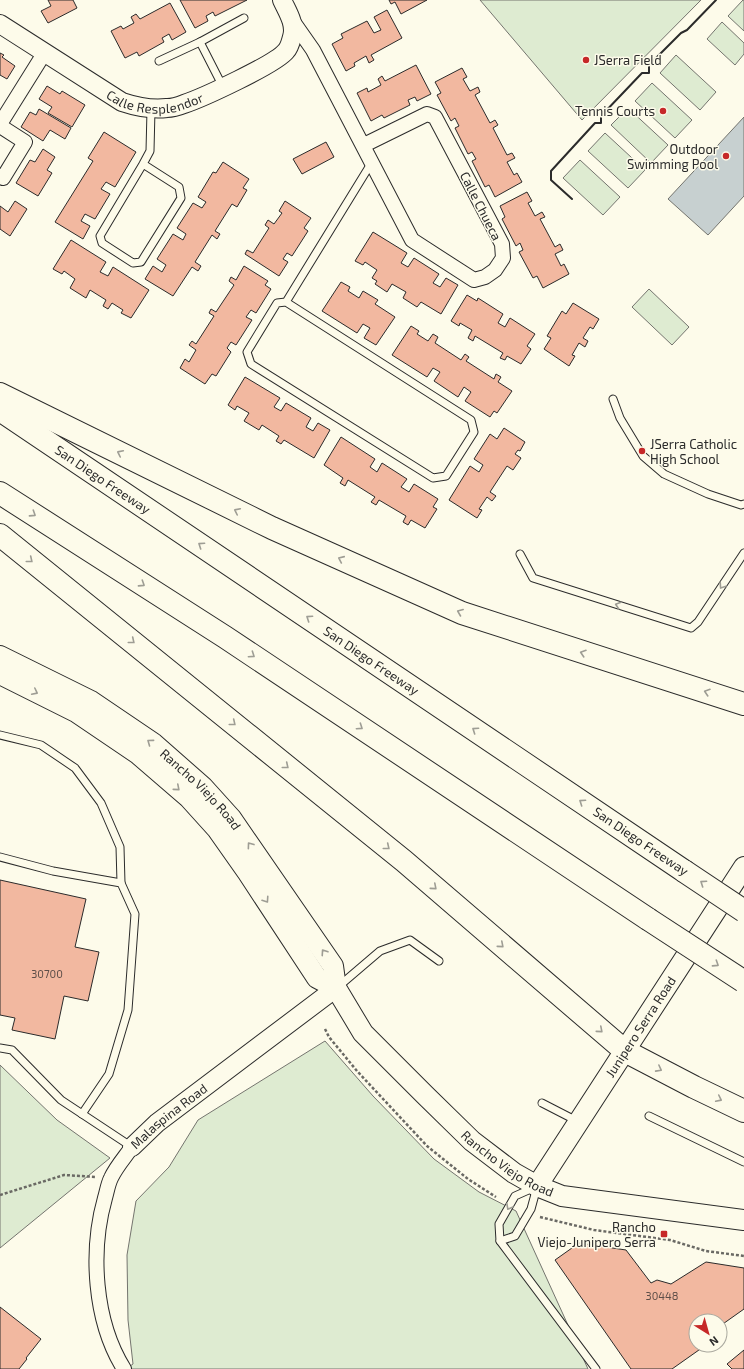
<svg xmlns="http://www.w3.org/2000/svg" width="744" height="1369" viewBox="0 0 744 1369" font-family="'Exo 2',sans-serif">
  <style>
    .green { fill: #deebd1; stroke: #74746e }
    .water { fill: #c7d0d0; stroke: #74746e }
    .building { fill: #f2b8a0; stroke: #2b2b2b }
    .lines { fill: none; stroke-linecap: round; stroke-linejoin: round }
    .service-casing { stroke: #2b2b2b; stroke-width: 9 }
    .minor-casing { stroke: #2b2b2b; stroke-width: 16 }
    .tertiary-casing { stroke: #2b2b2b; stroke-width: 20 }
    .secondary-casing { stroke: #2b2b2b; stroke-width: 22 }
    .motorway-casing { stroke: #2b2b2b; stroke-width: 24 }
    .path { stroke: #6a6964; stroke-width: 2.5; stroke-dasharray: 3 2; stroke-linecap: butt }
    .service { stroke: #fdfbea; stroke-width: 7 }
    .minor { stroke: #fdfbea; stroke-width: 14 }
    .tertiary { stroke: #fdfbea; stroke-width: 18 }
    .secondary { stroke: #fdfbea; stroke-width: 20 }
    .motorway { stroke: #fdfbea; stroke-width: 22 }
    .motorway-bridge-casing { stroke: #2b2b2b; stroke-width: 24; stroke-linecap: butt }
    .motorway-bridge { stroke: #fdfbea; stroke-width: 22 }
    .wall { stroke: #2b2b2b; stroke-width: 2 }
    .oneway { stroke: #9e9d94 }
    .poi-dot { fill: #c62828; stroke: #fdfbea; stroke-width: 1.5 }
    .labels { text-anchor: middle; stroke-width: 3; stroke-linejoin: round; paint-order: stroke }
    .number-label { font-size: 11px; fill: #5d4e48 }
    .poi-label { font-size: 13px; fill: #2b2b2b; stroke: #fdfbea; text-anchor: end }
    .street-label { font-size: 13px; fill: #2b2b2b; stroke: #fdfbea }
  </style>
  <rect width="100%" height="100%" fill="#fdfbea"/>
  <!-- green -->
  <g class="green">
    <polygon points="480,0 701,0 582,120"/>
    <polygon points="743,0 744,0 744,31 728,16"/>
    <polygon points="722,22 744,43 744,54 735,65 707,39"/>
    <polygon points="676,55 716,92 700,110 660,73"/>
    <polygon points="652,83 692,120 675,138 635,101"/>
    <polygon points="628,108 668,145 651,163 611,125"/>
    <polygon points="605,133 645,170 628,188 588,151"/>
    <polygon points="580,160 620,197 603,215 563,178"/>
    <polygon points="649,289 689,327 672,345 632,307"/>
    <polygon points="325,1041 373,1096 434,1159 479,1192 516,1211 588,1369 126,1369 133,1364 128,1320 127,1255 136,1201 169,1167 198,1120"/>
    <polygon points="0,1065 57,1120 110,1158 0,1248"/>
  </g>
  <!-- water -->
  <polygon class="water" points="744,117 744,196 708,235 668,199"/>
  <!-- building -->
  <g class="building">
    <polygon points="48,0 73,0 77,8 48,23 41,11 51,6"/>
    <polygon points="180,0 247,0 215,16 213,12 206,16 208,21 195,28"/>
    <polygon points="389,0 427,0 401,14 395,2 391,4"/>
    <polygon points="170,3 186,32 172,40 169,34 162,38 164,42 139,56 137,52 125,58 111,31 121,26 123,29 134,23 131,17 136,14 140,19"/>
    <polygon points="387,10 402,38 371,55 374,60 369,63 366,56 354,63 355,66 346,71 332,44 343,38 341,34 367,21 374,33 381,30 374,17"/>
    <polygon points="0,53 4,55 2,57 15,66 7,79 0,75"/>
    <polygon points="416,65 431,94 417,101 415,97 408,100 410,105 384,118 382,115 371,121 357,93 367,88 368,92 381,85 378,79 382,76 385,81"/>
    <polygon points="462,68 467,77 463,79 470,91 478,87 480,92 475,95 490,123 495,120 498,125 493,128 507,155 512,153 515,158 507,162 514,175 517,173 522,182 495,197 489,185 485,187 472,161 476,159 472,152 468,154 455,128 459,126 455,118 451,121 437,95 441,93 435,82"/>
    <polygon points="47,86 60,94 62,91 85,105 72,127 48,113 52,107 39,99"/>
    <polygon points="39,109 71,128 65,139 50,130 43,141 21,127 30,112 36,115"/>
    <polygon points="104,132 136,152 115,187 106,182 101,189 110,194 95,219 85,214 81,221 90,226 83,239 55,222 93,161 88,158"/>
    <polygon points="326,142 334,157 302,174 293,159"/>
    <polygon points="43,149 55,157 47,170 52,173 38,196 16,183 30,160 35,162"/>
    <polygon points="223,162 249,179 243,188 247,190 237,207 232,204 215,231 220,234 217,239 212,235 195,262 201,266 198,271 192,267 173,296 145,279 153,266 162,272 166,265 157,259 173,234 183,240 186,234 177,228 193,203 202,208 206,202 198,197 213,172 216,173"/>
    <polygon points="527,192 532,201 528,203 535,216 542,212 545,217 540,219 555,247 560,244 563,250 555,254 561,266 564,264 569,274 543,288 537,276 533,278 519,252 523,250 520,243 516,246 502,219 505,217 500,206"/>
    <polygon points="15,201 27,209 10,236 0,229 0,206 8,212"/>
    <polygon points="285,201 311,218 304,228 308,231 292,256 287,253 283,259 288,262 279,276 245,254 247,250 253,253 269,228 265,225 268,220 274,224 282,213 279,211"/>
    <polygon points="373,232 407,253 401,263 408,267 414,258 439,274 433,283 440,287 446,278 458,285 441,314 421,302 417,307 403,298 406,292 392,284 387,292 375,284 377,281 372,278 377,270 365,262 363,265 355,261"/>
    <polygon points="71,240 106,262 100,272 108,276 113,267 149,290 131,318 121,313 123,310 112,303 108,309 103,306 106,300 90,290 86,298 70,288 75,279 64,271 62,274 53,269"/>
    <polygon points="244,266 268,281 265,285 271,289 256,313 251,310 246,317 252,320 236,345 231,342 227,348 231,352 216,376 212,374 205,384 180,368 185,359 189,362 196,350 189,345 192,341 196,344 214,316 209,313 211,309 216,312 234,285 229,281 231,277 236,280"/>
    <polygon points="341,282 350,287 348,291 359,298 363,291 378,300 375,304 395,317 376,345 364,338 370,328 363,324 357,333 322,311"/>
    <polygon points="467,295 477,301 478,298 503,314 498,323 505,327 510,318 535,334 527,346 531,349 521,364 507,356 505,360 500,358 503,353 475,336 473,341 468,338 472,330 460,323 459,326 451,321"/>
    <polygon points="573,303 599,319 593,329 590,327 583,338 588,341 585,347 579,343 572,355 575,356 569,366 544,349 551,338 547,336 562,311 566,314"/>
    <polygon points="411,326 419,331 417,334 428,341 433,334 438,337 435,343 461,360 465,354 469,357 466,361 494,379 496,374 501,377 498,382 512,391 497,413 494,411 490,417 465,401 471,392 464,387 458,397 434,381 440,372 433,368 427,377 392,355"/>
    <polygon points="245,377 280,398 274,407 281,411 286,403 311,418 306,427 313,431 318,423 330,430 314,458 284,440 281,444 276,441 279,436 262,425 259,430 244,421 249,413 237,406 235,410 228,405"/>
    <polygon points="504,428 525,442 520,451 518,450 515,454 521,458 513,470 507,466 490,492 496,496 492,501 487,497 479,509 482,510 477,518 449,500 470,466 479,472 483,465 474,459 490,434 497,439"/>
    <polygon points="341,437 375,459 370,467 377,472 382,463 407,479 401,487 409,492 414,484 438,499 433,507 437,509 425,528 411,520 408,525 403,522 406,516 379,500 376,505 371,502 375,497 348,480 345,486 340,483 343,478 324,465"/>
    <polygon points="0,880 86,899 75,947 99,952 88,1001 64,996 55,1039 12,1030 15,1018 0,1015"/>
    <polygon points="579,1243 626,1250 651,1283 657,1280 671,1284 706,1262 744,1268 744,1309 720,1326 720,1321 696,1321 696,1345 706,1345 672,1369 631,1369 555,1260"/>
    <polygon points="0,1307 41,1339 26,1358 27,1359 19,1369 0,1369"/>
    <polygon points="744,1350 744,1369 732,1369 727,1364"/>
  </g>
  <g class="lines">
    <!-- service casing -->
    <g class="service-casing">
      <g id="service">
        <polyline points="200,42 244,18"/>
        <polyline points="159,61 200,42 223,87"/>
        <polyline points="143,164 179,187 181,198 141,262 133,263 102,243 100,236 143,164 150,151 151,110"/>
        <polyline points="286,302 471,420 474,432 446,476 433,478 251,364 247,352 277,303 286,302 372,162"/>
        <polyline points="613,399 620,418 643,456 664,474 708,494 741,505 744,504"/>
        <polyline points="520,554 533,578 691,628 698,622 744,553"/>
        <polyline points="0,735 41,745 75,768 101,803 120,847 121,883"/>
        <polyline points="0,857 53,871 121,883 135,914 128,1010 109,1074 82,1114"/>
        <polyline points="339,986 380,951 410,940 439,961"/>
        <polyline points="0,1048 12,1050 61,1100 132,1147"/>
        <polyline points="542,1103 577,1121"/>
        <polyline points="649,1116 744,1162"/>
        <polyline points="533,1188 515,1196 499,1224 500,1241 596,1369"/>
        <polyline points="500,1241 515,1236 531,1209 537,1187"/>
      </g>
    </g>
    <!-- minor casing -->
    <g class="minor-casing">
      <g id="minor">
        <polyline points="292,20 313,50 412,240 474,280 485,277 495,270 503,258 502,244 435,117 427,114 364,145"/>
        <polyline points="0,124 45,52"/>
        <polyline points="0,126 25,142 3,178 0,176"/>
        <path d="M124 1369C94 1321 90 1251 105 1198 107 1191 108 1184 111 1178 116 1167 125 1157 132 1147"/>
      </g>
    </g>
    <!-- tertiary casing -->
    <g class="tertiary-casing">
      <g id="tertiary">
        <path id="s1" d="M0 24 122 102C137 107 151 110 167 108 172 108 179 106 184 104 202 98 276 64 286 51 289 48 291 41 292 37 296 24 287 11 282 0"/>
        <path id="s2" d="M132 1147 157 1123 336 988"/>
      </g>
    </g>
    <!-- secondary casing -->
    <g class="secondary-casing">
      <g id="secondary">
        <path id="s3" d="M0 656 91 701 153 743 203 787 231 818 333 966 336 988 363 1033 425 1095 472 1141 514 1173 537 1186 562 1196 744 1220"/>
        <polyline points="0,674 76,712 138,754 189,798 217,829 248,873 317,978 336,988"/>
        <path id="s4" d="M537 1186 744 867"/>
      </g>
    </g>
    <!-- motorway casing -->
    <g class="motorway-casing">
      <g id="motorway">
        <polyline points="0,394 272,528 462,613 744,704"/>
        <path id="s5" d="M0 410 684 871"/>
        <polyline points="0,493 225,637 648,919"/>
        <polyline points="0,535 404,861 625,1051 694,1087 744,1111"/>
      </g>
    </g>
    <!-- path -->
    <g class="path">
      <polyline points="325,1029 329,1037 357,1071 427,1146 468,1179 496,1197"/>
      <polyline points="0,1195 64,1175 96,1177"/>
      <polyline points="540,1217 594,1230 670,1240 706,1251 744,1256"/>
    </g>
    <!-- service -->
    <use href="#service" class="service"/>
    <!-- minor -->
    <use href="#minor" class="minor"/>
    <!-- tertiary -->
    <use href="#tertiary" class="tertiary"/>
    <!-- secondary -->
    <use href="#secondary" class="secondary"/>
    <!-- motorway -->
    <use href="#motorway" class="motorway"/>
    <!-- motorway-bridge casing -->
    <g class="motorway-bridge-casing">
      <g id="motorway-bridge">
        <polyline points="684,871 744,911"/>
        <polyline points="648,919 743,981"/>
      </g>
    </g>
    <!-- motorway-bridge -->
    <use href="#motorway-bridge" class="motorway-bridge"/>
    <!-- wall -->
    <polyline class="wall" points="572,199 551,180 551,171 595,123 601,123 601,116 642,73 649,73 649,65 681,33 687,30 716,0"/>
  </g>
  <!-- one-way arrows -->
  <defs><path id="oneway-chevron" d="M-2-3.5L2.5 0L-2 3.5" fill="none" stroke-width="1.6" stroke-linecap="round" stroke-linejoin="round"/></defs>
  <g class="oneway">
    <use href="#oneway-chevron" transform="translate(120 453) rotate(-154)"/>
    <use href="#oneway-chevron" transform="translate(237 511) rotate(-154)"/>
    <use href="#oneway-chevron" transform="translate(33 514) rotate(33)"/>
    <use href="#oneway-chevron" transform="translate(201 545) rotate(-146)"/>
    <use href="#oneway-chevron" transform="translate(341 559) rotate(-156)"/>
    <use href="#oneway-chevron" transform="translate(30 560) rotate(39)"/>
    <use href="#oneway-chevron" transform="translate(142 584) rotate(33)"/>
    <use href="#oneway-chevron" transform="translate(722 586) rotate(124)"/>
    <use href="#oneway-chevron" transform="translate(618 605) rotate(-162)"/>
    <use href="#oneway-chevron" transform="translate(460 612) rotate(-158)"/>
    <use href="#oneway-chevron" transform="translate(309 618) rotate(-146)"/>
    <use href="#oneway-chevron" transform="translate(132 641) rotate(39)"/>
    <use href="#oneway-chevron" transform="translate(583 653) rotate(-162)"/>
    <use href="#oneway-chevron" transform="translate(252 655) rotate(34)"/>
    <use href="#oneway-chevron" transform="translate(35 692) rotate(27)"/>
    <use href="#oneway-chevron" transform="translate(707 692) rotate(-162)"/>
    <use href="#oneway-chevron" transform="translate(233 723) rotate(39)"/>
    <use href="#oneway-chevron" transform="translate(360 727) rotate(34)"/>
    <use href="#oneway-chevron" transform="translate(475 730) rotate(-146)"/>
    <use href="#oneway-chevron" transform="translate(150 742) rotate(-144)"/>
    <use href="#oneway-chevron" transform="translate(286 766) rotate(39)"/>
    <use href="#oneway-chevron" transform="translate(177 788) rotate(41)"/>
    <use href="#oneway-chevron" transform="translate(582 802) rotate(-146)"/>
    <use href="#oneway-chevron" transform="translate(250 845) rotate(-126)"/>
    <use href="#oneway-chevron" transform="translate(387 847) rotate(39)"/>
    <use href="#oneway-chevron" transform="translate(703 883) rotate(-146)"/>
    <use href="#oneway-chevron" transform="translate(434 887) rotate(41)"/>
    <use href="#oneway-chevron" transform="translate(266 900) rotate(56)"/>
    <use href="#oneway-chevron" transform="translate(501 945) rotate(41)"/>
    <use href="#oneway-chevron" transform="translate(324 952) rotate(-124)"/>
    <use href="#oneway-chevron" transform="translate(716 964) rotate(33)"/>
    <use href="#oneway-chevron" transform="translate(600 1030) rotate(41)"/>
    <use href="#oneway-chevron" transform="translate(659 1069) rotate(28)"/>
    <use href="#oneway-chevron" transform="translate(719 1099) rotate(26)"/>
    <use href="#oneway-chevron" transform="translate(509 1207) rotate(119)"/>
  </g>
  <!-- markers -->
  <g class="poi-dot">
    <circle cx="586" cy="60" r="4"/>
    <circle cx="663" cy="111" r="4"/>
    <circle cx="726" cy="156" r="4"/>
    <circle cx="642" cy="451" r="4"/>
    <rect x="660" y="1230" width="8" height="8" rx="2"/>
  </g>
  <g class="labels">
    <!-- number labels -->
    <g class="number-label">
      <text x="47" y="978">30700</text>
      <text x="662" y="1300">30448</text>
    </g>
    <!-- poi labels -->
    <g class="poi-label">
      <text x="594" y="65" text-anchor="start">JSerra Field</text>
      <text x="655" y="116">Tennis Courts</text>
      <text x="718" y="154">Outdoor<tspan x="718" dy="15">Swimming Pool</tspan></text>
      <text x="650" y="449" text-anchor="start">JSerra Catholic<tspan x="650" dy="15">High School</tspan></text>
      <text x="656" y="1232">Rancho<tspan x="656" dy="15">Viejo-Junipero Serra</tspan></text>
    </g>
    <!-- street labels -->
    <g class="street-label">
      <text dy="5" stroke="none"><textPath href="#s1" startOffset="178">Calle Resplendor</textPath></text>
      <text transform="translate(481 206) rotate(63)" y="5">Calle Chueca</text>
      <text dy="5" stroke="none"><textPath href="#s5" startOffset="124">San Diego Freeway</textPath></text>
      <text dy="5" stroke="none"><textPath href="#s5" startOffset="448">San Diego Freeway</textPath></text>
      <text dy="5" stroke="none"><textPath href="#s3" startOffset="243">Rancho Viejo Road</textPath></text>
      <text transform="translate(641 841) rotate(34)" y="5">San Diego Freeway</text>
      <text dy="5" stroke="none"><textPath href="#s4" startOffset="190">Junipero Serra Road</textPath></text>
      <text dy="5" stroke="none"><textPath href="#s2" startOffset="48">Malaspina Road</textPath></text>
      <text dy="5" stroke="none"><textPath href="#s3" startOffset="735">Rancho Viejo Road</textPath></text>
    </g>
  </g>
  <!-- north arrow -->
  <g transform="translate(708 1333) rotate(143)"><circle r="19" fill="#fdfbea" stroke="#a9a89e"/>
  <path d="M0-3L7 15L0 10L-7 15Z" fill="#c62828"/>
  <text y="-6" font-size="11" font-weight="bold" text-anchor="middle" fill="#2b2b2b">N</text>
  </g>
</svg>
